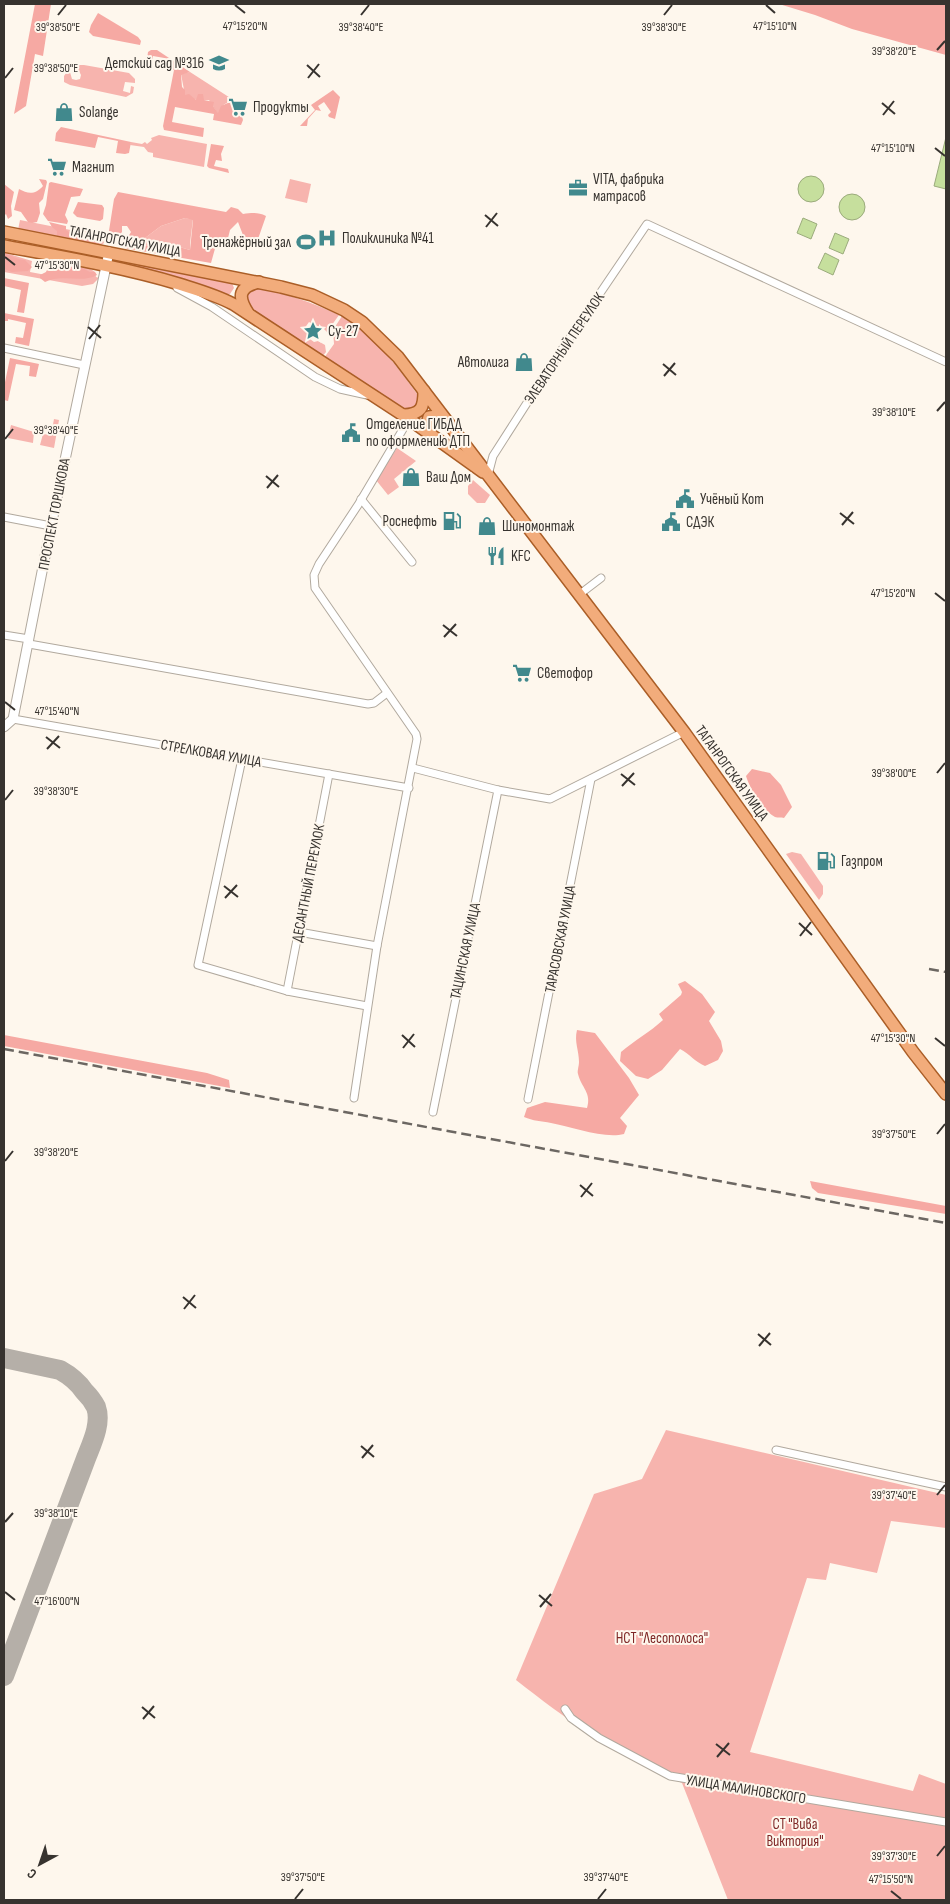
<svg xmlns="http://www.w3.org/2000/svg" width="950" height="1904" viewBox="0 0 950 1904" font-family="'Sofia Sans Condensed',sans-serif">
  <style>
    .green { fill: #f7b4ae }
    .forest { fill: #f6a9a3; fill-rule: evenodd }
    .water { fill: #c6df9d; stroke: #9bab7c }
    .lines { fill: none; stroke-linecap: round; stroke-linejoin: round }
    .taxiway { stroke: #b5afa8; stroke-width: 20 }
    .minor-casing { stroke: #b1a99e; stroke-width: 9 }
    .tertiary-casing { stroke: #b1a99e; stroke-width: 11 }
    .primary-casing { stroke: #ab5e27; stroke-width: 14 }
    .minor { stroke: #fff; stroke-width: 7 }
    .tertiary { stroke: #fff; stroke-width: 9 }
    .primary { stroke: #f2ac7b; stroke-width: 11 }
    .rail { stroke: #6c6762; stroke-width: 2.5; stroke-dasharray: 10 5; stroke-linecap: butt }
    .ticks { fill: none; stroke: #37332f; stroke-width: 2 }
    .labels { text-anchor: middle; stroke-width: 4; stroke-linejoin: round; paint-order: stroke }
    .poi-label { font-size: 15px; fill: #37332f; stroke: #fef7ed; text-anchor: start }
    .street-label { font-size: 15px; fill: #37332f; stroke: #fef7ed }
    .park-label { font-size: 15px; fill: #7f2726; stroke: #fef7ed }
    .ticks-label { font-size: 12px; text-anchor: middle; fill: #37332f; stroke: #fef7ed; stroke-width: 4; stroke-linejoin: round; paint-order: stroke }
  </style>
  <rect width="100%" height="100%" fill="#fef7ed"/>
  <!-- green -->
  <g class="green">
    <polygon points="76,65 84,65 129,73 135,79 135,83 125,82 123,91 130,93 131,86 134,87 133,93 126,97 70,85 64,82 64,76 69,69 72,79 76,80 80,79 81,75 79,71 71,68"/>
    <path d="M190 72 235 101 231 106 229 102C219 106 224 108 218 114L209 100H196L185 95 181 74Z"/>
    <polygon points="159,135 207,144 204,167 153,157 153,153 148,152 144,147 130,145 131,142 142,144 145,142 147,144 152,140 151,138"/>
    <polygon points="290,179 311,184 307,203 285,198"/>
    <polygon points="185,218 193,219 190,243 190,250 176,246 169,252 163,251 154,244 150,246 141,245 138,243 140,239 145,238 161,226"/>
    <polygon points="20,220 96,235 102,238 104,243 100,246 18,230"/>
    <path d="M4 250 8 251 9 254 32 261 30 272 46 275 48 266C62 269 85 263 95 272L96 277 99 278 93 284 82 286 4 272Z"/>
    <polygon points="113,258 232,283 234,288 230,294 224,294 114,262 112,260"/>
    <path d="M255 288C285 293 311 302 339 315L329 329 330 335 319 324V328L309 322 304 329 315 337 310 339 314 342 318 341 325 345 326 352 322 357 245 305 243 295Z"/>
    <path d="M342 316C379 341 395 363 420 398L421 404 409 413 324 358 334 344 333 330Z"/>
    <polygon points="54,419 59,420 54,448 40,445 43,434 51,435"/>
    <polygon points="11,425 34,432 33,443 8,438"/>
    <polygon points="397,448 416,461 394,479 399,487 388,495 376,480"/>
    <polygon points="473,480 490,495 485,503 477,503 468,494 468,486"/>
    <polygon points="792,852 801,854 823,886 823,894 819,900 786,854"/>
    <path d="M666 1430 946 1495V1528L891 1521 877 1573 830 1563 826 1580 807 1578 750 1752 913 1791 919 1774 946 1784V1900H728L682 1783C621 1759 567 1720 516 1680L594 1494 642 1479Z"/>
  </g>
  <!-- forest -->
  <g class="forest">
    <polygon points="35,4 51,4 43,56 35,54 26,106 14,114"/>
    <polygon points="779,4 946,4 946,55 852,29 815,15"/>
    <polygon points="98,13 138,37 141,41 140,45 93,36 89,32 91,25"/>
    <polygon points="151,50 157,50 190,72 181,75 182,87 185,90 185,95 189,94 196,100 198,94 203,94 204,100 214,102 213,106 218,113 221,106 230,102 231,106 241,113 243,120 241,125 213,120 214,114 175,107 172,122 204,128 203,137 164,130 163,126 174,70 170,68 171,61 170,59 153,56 152,63 149,62 148,67 146,67 148,52"/>
    <polygon points="333,90 340,97 335,119 329,117 328,115 331,112 324,102 318,106 321,111 316,110 308,119 307,126 300,126 315,110 311,105"/>
    <polygon points="61,127 131,142 129,153 125,154 116,153 118,141 98,137 95,148 55,141 56,133"/>
    <polygon points="211,144 224,146 221,154 222,161 216,160 214,166 228,169 229,173 209,168 207,166"/>
    <path d="M39 179 46 180 47 182 43 199 39 203 40 213 37 222 32 223 28 222 21 212 14 210 19 189C28 194 35 195 43 186Z"/>
    <polygon points="51,182 83,189 80,196 71,197 65,215 68,221 67,224 48,221 43,214 46,205 49,183"/>
    <polygon points="4,184 14,192 11,206 12,216 8,219 6,214 4,216"/>
    <path d="M118 192 226 212 231 207 238 209 243 214C252 213 258 212 266 216L265 219 258 239 242 247H235L232 239 243 235 238 222 230 230 226 246 216 245 211 263 124 248V244L131 232 127 226H122V232L113 242 108 237 114 199ZM185 218 193 220 190 250 176 246 171 248 169 252 163 251 164 246 158 241 150 246 141 245 138 243 140 239 145 238 161 226Z"/>
    <polygon points="78,202 102,205 104,208 103,219 100,221 77,217 73,213"/>
    <polygon points="49,222 66,226 66,230 70,233 82,234 83,229 93,232 91,241 101,246 76,241 75,239 57,239 57,231 52,227"/>
    <path d="M4 254C12 255 17 260 25 260L32 267 28 271 12 272 4 269Z"/>
    <path d="M50 264 61 266 66 272 78 266 90 272H95L97 275C81 284 62 273 45 282L40 278V275L46 272Z"/>
    <polygon points="4,278 29,283 24,313 17,312 21,290 4,286"/>
    <polygon points="4,313 34,319 29,346 15,343 16,337 23,338 26,323 8,319 8,321 4,321"/>
    <polygon points="10,358 39,364 36,377 29,376 30,366 16,364 8,401 4,400 4,387"/>
    <path d="M752 769 770 773 781 785 792 807 784 818C781 817 778 818 775 817 764 812 749 787 746 776Z"/>
    <path d="M685 981 702 994 715 1012 709 1021 721 1041 723 1051 718 1060 705 1066C695 1062 690 1054 680 1049L662 1070 648 1079 636 1076 620 1061 621 1052C635 1040 650 1032 663 1020L659 1014 681 995 682 992 678 984Z"/>
    <path d="M577 1030 595 1033 629 1078 639 1095 620 1118 627 1126 624 1134C604 1139 572 1127 551 1123 541 1121 533 1121 524 1117L527 1108 545 1102 587 1108C592 1093 581 1087 578 1074 577 1071 579 1066 579 1062 579 1050 574 1042 577 1030Z"/>
    <polygon points="4,1035 207,1073 229,1080 230,1088 4,1046"/>
    <polygon points="810,1181 946,1206 946,1214 818,1193 812,1188"/>
  </g>
  <!-- water -->
  <g class="water">
    <polygon points="946,137 946,189 934,186"/>
    <circle cx="811" cy="189" r="13"/>
    <circle cx="852" cy="207" r="13"/>
    <polygon points="803,218 817,224 811,239 797,233"/>
    <polygon points="835,233 849,239 843,254 829,248"/>
    <polygon points="825,253 839,260 833,275 818,268"/>
  </g>
  <g class="lines">
    <!-- taxiway -->
    <path class="taxiway" d="M4 1358 60 1370C69 1375 78 1382 84 1391 88 1395 93 1401 96 1407 102 1424 91 1445 85 1461L4 1676"/>
    <!-- minor casing -->
    <g class="minor-casing">
      <g id="minor">
        <polyline points="177,288 212,307 315,377 340,389 367,395"/>
        <polyline points="4,348 84,365"/>
        <polyline points="488,475 493,456 550,367 647,224 946,362"/>
        <polyline points="361,499 412,562"/>
        <polyline points="4,517 51,526"/>
        <polyline points="580,594 601,578"/>
        <polyline points="4,635 29,639"/>
        <polyline points="29,644 368,704 374,703 387,693"/>
        <polyline points="13,719 409,788"/>
        <polyline points="242,759 198,965 287,991 367,1006"/>
        <polyline points="413,768 498,790 550,799 684,732"/>
        <polyline points="299,932 377,946"/>
        <polyline points="287,991 329,774"/>
        <polyline points="354,1098 377,946 417,739 416,734 315,588 314,575 319,564 358,505 409,419"/>
        <polyline points="528,1099 591,779"/>
        <polyline points="433,1112 498,790"/>
        <polyline points="776,1450 946,1487"/>
        <polyline points="565,1709 571,1718 599,1738 670,1776 946,1822"/>
      </g>
    </g>
    <!-- tertiary casing -->
    <g class="tertiary-casing">
      <polyline id="tertiary" points="4,727 13,719 51,526 109,252"/>
    </g>
    <!-- primary casing -->
    <g class="primary-casing">
      <g id="primary">
        <polyline points="4,232 281,287 312,295 344,310 362,322 398,357 684,732 913,1052 946,1094"/>
        <path d="M4 246C63 257 122 267 179 284 198 290 216 295 233 304L409 419 483 472"/>
        <path d="M248 313C237 296 239 287 259 282"/>
        <path d="M404 415C421 414 424 408 424 391"/>
        <polyline points="431,434 427,424 429,417 437,416 446,421"/>
      </g>
    </g>
    <!-- minor -->
    <use href="#minor" class="minor"/>
    <!-- tertiary -->
    <use href="#tertiary" class="tertiary"/>
    <!-- primary -->
    <use href="#primary" class="primary"/>
    <!-- rail -->
    <g class="rail">
      <polyline points="929,969 946,972"/>
      <polyline points="4,1049 946,1223"/>
    </g>
  </g>
  <!-- ticks -->
  <path class="ticks" d="M235 5 245 13M766 5 775 13M58 15 66 5M361 15 369 5M664 15 672 5M937 50 945 41M307 65 320 77M5 78 13 68M308 78 319 64M882 103 895 114M883 115 894 101M935 148 945 156M485 215 498 226M486 227 497 213M5 257 15 265M88 327 101 338M89 339 100 325M663 364 676 375M664 376 675 363M937 411 945 402M5 439 13 429M266 476 279 487M267 488 278 475M840 513 854 524M842 525 853 512M935 593 945 601M443 625 457 636M444 637 456 624M5 702 15 710M46 737 60 748M47 749 59 736M937 773 945 763M621 774 635 785M622 786 634 773M5 800 13 790M224 886 238 897M225 898 237 885M799 923 812 935M800 936 811 922M402 1035 415 1047M935 1038 945 1046M403 1048 414 1034M937 1134 945 1124M5 1161 13 1151M580 1185 593 1196M581 1197 592 1183M183 1297 196 1308M184 1309 195 1295M758 1334 771 1345M759 1346 770 1333M361 1446 374 1457M362 1458 373 1445M937 1495 945 1485M5 1522 13 1513M5 1592 15 1600M539 1595 552 1606M540 1607 551 1594M142 1707 155 1718M143 1719 154 1706M716 1744 730 1755M717 1757 729 1743M937 1856 945 1846M891 1891 901 1899M295 1899 303 1889M598 1899 606 1889"/>
  <!-- icons -->
  <defs>
    <g id="school-bare" transform="scale(1.5)"><path d="M0-5L7-2L0 1L-7-2ZM-4 1L0 2.5L4 1V4Q0 6-4 4Z" fill="#41898d" stroke="#fef7ed" stroke-width="2.5" paint-order="stroke"/></g>
    <g id="supermarket-bare" transform="scale(1.5)"><path d="M-6-5.5h2.5l.6 2H6L4.5 2H-2.5L-4.4-4H-6ZM-1.5 3.2a1.3 1.3 0 1 0 .1 0ZM3 3.2a1.3 1.3 0 1 0 .1 0Z" fill="#41898d" stroke="#fef7ed" stroke-width="2.5" paint-order="stroke"/></g>
    <g id="shop-bare" transform="scale(1.5)"><path d="M-5-2.5h2.3a2.7 3.5 0 0 1 5.4 0H5L5.5 6h-11ZM-1.5-2.5h3a1.5 2.3 0 0 0-3 0Z" fill="#41898d" stroke="#fef7ed" stroke-width="2.5" paint-order="stroke"/></g>
    <g id="office-bare" transform="scale(1.5)"><path d="M-6-3h4V-5.5h4V-3h4V5H-6ZM-1-4.5V-3h2v-1.5ZM-6 0V1H6V0Z" fill="#41898d" stroke="#fef7ed" stroke-width="2.5" paint-order="stroke"/></g>
    <g id="hospital-bare" transform="scale(1.5)"><path d="M-5-5h3v3.5h4V-5h3V5h-3V1.5h-4V5h-3Z" fill="#41898d" stroke="#fef7ed" stroke-width="2.5" paint-order="stroke"/></g>
    <g id="stadium-bare" transform="scale(1.5)"><path d="M0-5a6.5 5 0 1 0 0 10a6.5 5 0 1 0 0-10ZM-3.5-1.8h7v3.6h-7Z" fill="#41898d" stroke="#fef7ed" stroke-width="2.5" paint-order="stroke"/></g>
    <g id="sight-bare" transform="scale(1.5)"><path d="M0-6L1.8-2.2L6-1.7L2.9 1.2L3.7 5.4L0 3.3L-3.7 5.4L-2.9 1.2L-6-1.7L-1.8-2.2Z" fill="#41898d" stroke="#fef7ed" stroke-width="2.5" paint-order="stroke"/></g>
    <g id="civic-bare" transform="scale(1.5)"><path d="M-.6-6.5H3V-4.5H.6V-3L4-1V1h2V6H-6V1h2V-1L-.6-3ZM-1.2 2.5V6h2.4V2.5Z" fill="#41898d" stroke="#fef7ed" stroke-width="2.5" paint-order="stroke"/></g>
    <g id="fuel-bare" transform="scale(1.5)"><path d="M-5.5-6h7V0h2V4h1.3V-2.5L3-4.5l.8-.8L6-3V5H2.5V1h-1V6h-7ZM-4.2-4.7v3.2H.2V-4.7Z" fill="#41898d" stroke="#fef7ed" stroke-width="2.5" paint-order="stroke"/></g>
    <g id="restaurant-bare" transform="scale(1.5)"><path d="M-5-6h1v4h1v-4h1v4h1v-4h1v5L-1.5 .5V6h-2V.5L-5-1ZM5-6V6H3V1.5H1.5Q1.5-4 5-6Z" fill="#41898d" stroke="#fef7ed" stroke-width="2.5" paint-order="stroke"/></g>
  </defs>
  <g fill-rule="evenodd">
    <use href="#school-bare" x="219" y="63"/>
    <use href="#supermarket-bare" x="238" y="107"/>
    <use href="#shop-bare" x="64" y="112"/>
    <use href="#supermarket-bare" x="57" y="167"/>
    <use href="#office-bare" x="578" y="188"/>
    <use href="#hospital-bare" x="327" y="238"/>
    <use href="#stadium-bare" x="306" y="242"/>
    <use href="#sight-bare" x="313" y="331"/>
    <use href="#shop-bare" x="524" y="362"/>
    <use href="#civic-bare" x="351" y="433"/>
    <use href="#shop-bare" x="411" y="477"/>
    <use href="#civic-bare" x="685" y="499"/>
    <use href="#fuel-bare" x="452" y="521"/>
    <use href="#civic-bare" x="671" y="522"/>
    <use href="#shop-bare" x="487" y="526"/>
    <use href="#restaurant-bare" x="496" y="556"/>
    <use href="#supermarket-bare" x="522" y="673"/>
    <use href="#fuel-bare" x="826" y="861"/>
  </g>
  <g class="labels">
    <!-- poi labels -->
    <g class="poi-label">
      <text x="204" y="68" text-anchor="end">Детский сад №316</text>
      <text x="253" y="112">Продукты</text>
      <text x="79" y="117">Solange</text>
      <text x="72" y="172">Магнит</text>
      <text x="593" y="184">VITA, фабрика<tspan x="593" dy="17">матрасов</tspan></text>
      <text x="342" y="243">Поликлиника №41</text>
      <text x="291" y="247" text-anchor="end">Тренажёрный зал</text>
      <text x="328" y="336">Су-27</text>
      <text x="509" y="367" text-anchor="end">Автолига</text>
      <text x="366" y="429">Отделение ГИБДД<tspan x="366" dy="17">по оформлению ДТП</tspan></text>
      <text x="426" y="482">Ваш Дом</text>
      <text x="700" y="504">Учёный Кот</text>
      <text x="437" y="526" text-anchor="end">Роснефть</text>
      <text x="686" y="527">СДЭК</text>
      <text x="502" y="531">Шиномонтаж</text>
      <text x="511" y="561">KFC</text>
      <text x="537" y="678">Светофор</text>
      <text x="841" y="866">Газпром</text>
    </g>
    <!-- street labels -->
    <g class="street-label">
      <text transform="translate(125 241) rotate(11)" y="5">ТАГАНРОГСКАЯ УЛИЦА</text>
      <text transform="translate(564 348) rotate(-56)" y="5">ЭЛЕВАТОРНЫЙ ПЕРЕУЛОК</text>
      <text transform="translate(54 514) rotate(-79)" y="5">ПРОСПЕКТ ГОРШКОВА</text>
      <text transform="translate(211 753) rotate(10)" y="5">СТРЕЛКОВАЯ УЛИЦА</text>
      <text transform="translate(732 773) rotate(54)" y="5">ТАГАНРОГСКАЯ УЛИЦА</text>
      <text transform="translate(308 883) rotate(-79)" y="5">ДЕСАНТНЫЙ ПЕРЕУЛОК</text>
      <text transform="translate(560 939) rotate(-79)" y="5">ТАРАСОВСКАЯ УЛИЦА</text>
      <text transform="translate(465 951) rotate(-78)" y="5">ТАЦИНСКАЯ УЛИЦА</text>
      <text transform="translate(746 1789) rotate(9)" y="5">УЛИЦА МАЛИНОВСКОГО</text>
    </g>
    <!-- park labels -->
    <g class="park-label">
      <text x="662" y="1643">НСТ "Лесополоса"</text>
      <text x="795" y="1829">СТ "Вива<tspan x="795" dy="17">Виктория"</tspan></text>
    </g>
  </g>
  <g class="ticks-label">
    <text x="775" y="30">47°15'10"N</text>
    <text x="245" y="30">47°15'20"N</text>
    <text x="58" y="31">39°38'50"E</text>
    <text x="361" y="31">39°38'40"E</text>
    <text x="664" y="31">39°38'30"E</text>
    <text x="894" y="55">39°38'20"E</text>
    <text x="56" y="72">39°38'50"E</text>
    <text x="893" y="152">47°15'10"N</text>
    <text x="57" y="269">47°15'30"N</text>
    <text x="894" y="416">39°38'10"E</text>
    <text x="56" y="434">39°38'40"E</text>
    <text x="893" y="597">47°15'20"N</text>
    <text x="57" y="715">47°15'40"N</text>
    <text x="894" y="777">39°38'00"E</text>
    <text x="56" y="795">39°38'30"E</text>
    <text x="893" y="1042">47°15'30"N</text>
    <text x="894" y="1138">39°37'50"E</text>
    <text x="56" y="1156">39°38'20"E</text>
    <text x="894" y="1499">39°37'40"E</text>
    <text x="56" y="1517">39°38'10"E</text>
    <text x="57" y="1605">47°16'00"N</text>
    <text x="894" y="1860">39°37'30"E</text>
    <text x="303" y="1881">39°37'50"E</text>
    <text x="606" y="1881">39°37'40"E</text>
    <text x="891" y="1883">47°15'50"N</text>
  </g>
  <!-- border -->
  <rect width="950" height="1904" fill="none" stroke="#37332f" stroke-width="10"/>
  <!-- north arrow -->
  <g transform="translate(40 1864) rotate(220)" stroke="#fef7ed" stroke-width="4" paint-order="stroke">
  <path d="M0-4L9 19L0 12L-9 19Z" fill="#37332f"/>
  <text y="-8" font-size="14" font-weight="bold" text-anchor="middle" fill="#37332f">С</text>
  </g>
</svg>
